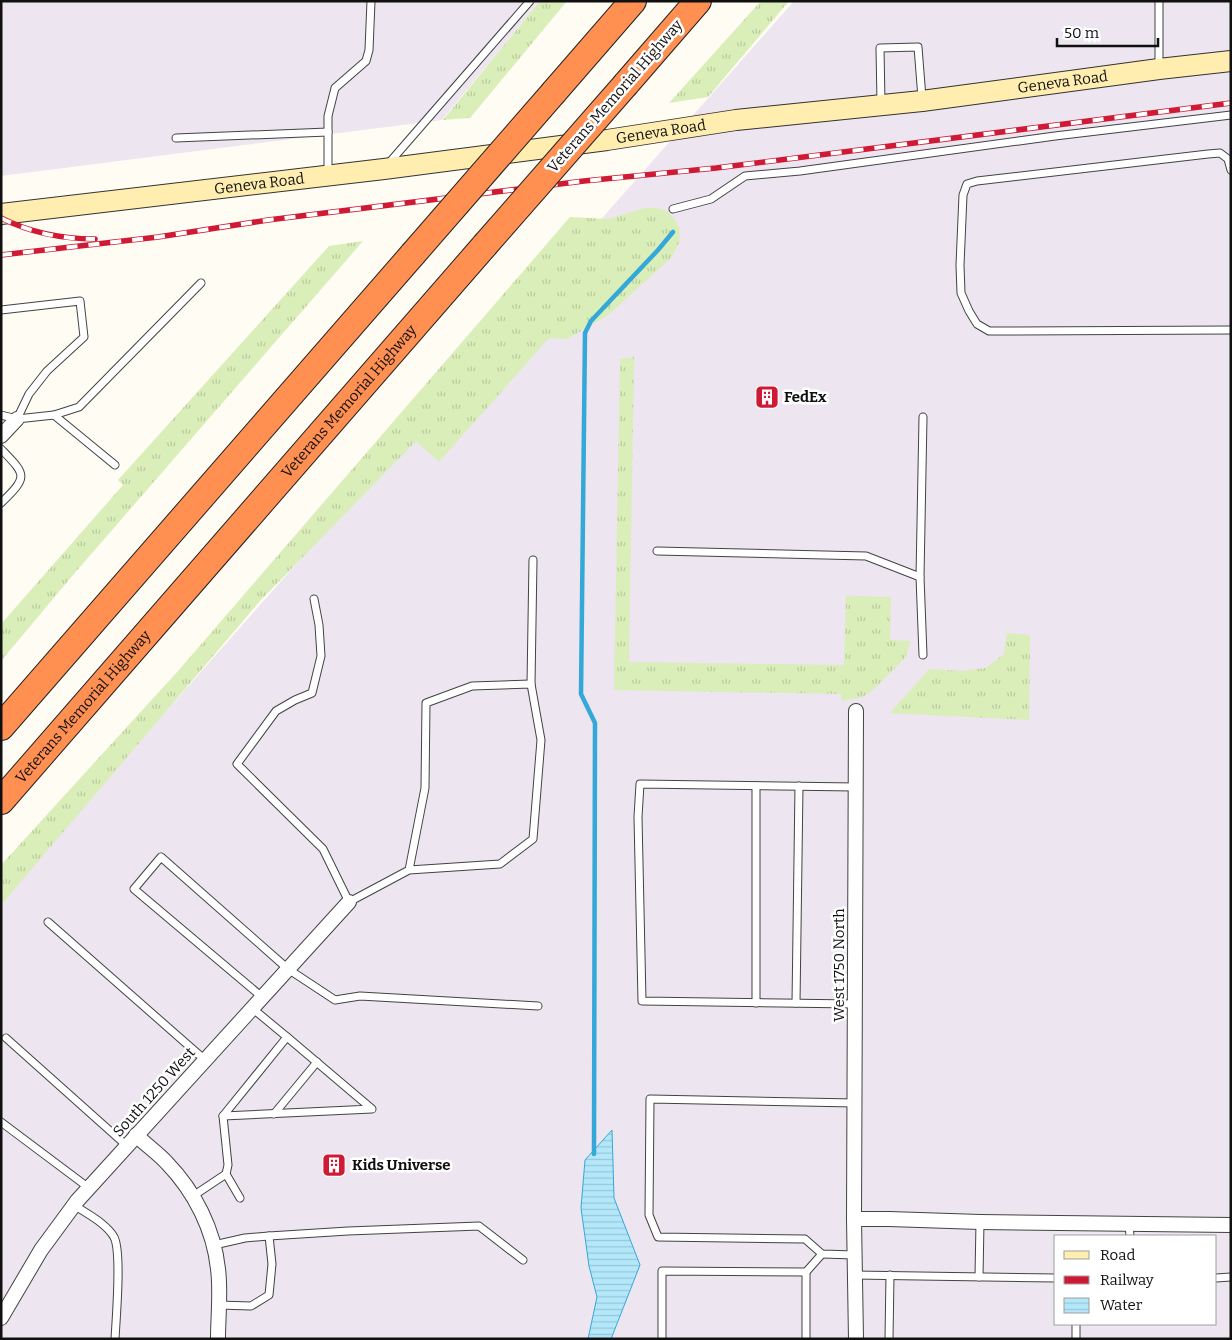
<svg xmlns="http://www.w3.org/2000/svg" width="1232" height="1340" viewBox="0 0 1232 1340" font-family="Bitter,serif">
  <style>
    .industrial { fill: #ede5ef; fill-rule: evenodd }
    .grass { fill: url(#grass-tufts) }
    .water { fill: url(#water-rules); stroke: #33a8d9 }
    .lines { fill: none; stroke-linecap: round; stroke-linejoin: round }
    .stream { stroke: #33a8d9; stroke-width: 4.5 }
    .service-casing { stroke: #434343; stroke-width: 9 }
    .minor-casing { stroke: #434343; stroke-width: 16 }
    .secondary-casing { stroke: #323232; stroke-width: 22 }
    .motorway-casing { stroke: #212121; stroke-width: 28 }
    .service { stroke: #fff; stroke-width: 7 }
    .minor { stroke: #fff; stroke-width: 14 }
    .secondary { stroke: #ffeeaf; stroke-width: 20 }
    .motorway { stroke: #ff9052; stroke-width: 26 }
    .rail-casing { stroke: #cf1a35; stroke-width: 5.5 }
    .rail { stroke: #fff; stroke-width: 4; stroke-dasharray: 11; stroke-linecap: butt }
    .motorway-bridge-casing { stroke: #212121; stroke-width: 28; stroke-linecap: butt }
    .motorway-bridge { stroke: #ff9052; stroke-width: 26 }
    .labels { text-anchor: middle; stroke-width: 5; stroke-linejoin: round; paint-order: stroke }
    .street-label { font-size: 15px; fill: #101010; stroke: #fff }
    .poi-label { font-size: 15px; font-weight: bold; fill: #101010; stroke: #fff; text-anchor: start }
  </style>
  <defs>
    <pattern id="grass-tufts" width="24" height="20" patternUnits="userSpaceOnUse" patternTransform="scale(1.25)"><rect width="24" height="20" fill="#daeeb9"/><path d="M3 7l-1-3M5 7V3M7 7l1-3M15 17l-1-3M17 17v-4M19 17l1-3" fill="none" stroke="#bacb9e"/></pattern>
    <pattern id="water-rules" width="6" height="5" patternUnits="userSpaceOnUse" patternTransform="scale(1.25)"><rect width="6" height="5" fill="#b3e8fb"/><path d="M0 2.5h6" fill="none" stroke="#99c6d6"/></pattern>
  </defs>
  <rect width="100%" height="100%" fill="#fffcf4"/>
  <!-- industrial -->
  <g class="industrial">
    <polygon points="1,1 540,1 442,120 1,176"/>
    <path d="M794 1H1231V1339H1V898ZM1056 1236H1216V1324H1056Z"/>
  </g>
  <!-- grass -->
  <g class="grass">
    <polygon points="540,1 567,1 470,118 443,120"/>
    <polygon points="761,1 789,1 708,97 669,103"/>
    <polygon points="645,208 656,208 667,211 676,221 680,229 679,243 671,258 607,316 567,339 549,338 439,462 416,441 260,601 1,905 1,865 178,671 570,217 608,219"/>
    <polygon points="363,241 73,575 1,661 1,624 123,485 118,480 329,246"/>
    <polygon points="634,357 629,662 844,665 846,596 891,597 890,640 911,641 905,658 874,689 863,697 842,701 841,694 614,690 620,359"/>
    <polygon points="1007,633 1030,635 1029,720 890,713 929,669 961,671 986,668 1004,654"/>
  </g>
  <!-- water -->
  <polygon class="water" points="612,1130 614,1198 640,1265 611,1339 588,1339 597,1297 589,1266 581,1208 585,1160"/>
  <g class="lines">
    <!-- stream -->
    <polyline class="stream" points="594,1154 595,723 581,694 585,333 591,321 658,250 673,232"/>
    <!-- service casing -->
    <g class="service-casing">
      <g id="service">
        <polyline points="1159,1 1159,66"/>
        <polyline points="881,103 880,48 918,47 922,98"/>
        <polyline points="176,138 328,132"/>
        <polyline points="389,163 530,1"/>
        <polyline points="1231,170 1228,159 1220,153 1208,154 977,181 967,184 963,195 960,265 961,293 969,311 977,324 989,331 1231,330"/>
        <polyline points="328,173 328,116 335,88 366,61 369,50 371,1"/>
        <polyline points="673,209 711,199 745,176 800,171 1055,136 1231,115"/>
        <polyline points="1,310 80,301 84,337 47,371 29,394 17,419"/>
        <polyline points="1,415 17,419 54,415 115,465"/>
        <polyline points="54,415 79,407 201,283"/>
        <path d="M1 449C26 475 29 476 1 503"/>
        <polyline points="657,551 866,556 920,577 923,655"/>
        <polyline points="920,577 923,417"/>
        <polyline points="314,599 319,625 321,656 312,693 295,700 276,711 237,764 323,849 349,902 409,870 500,864 533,839 541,740 531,684 472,686 426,703 425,788 409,870"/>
        <polyline points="531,684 533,560"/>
        <polyline points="756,786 756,1003"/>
        <polyline points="48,922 205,1060"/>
        <polyline points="262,997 134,889 161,857 288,969 335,1000 360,996 538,1006"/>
        <polyline points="796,1003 799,786"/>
        <polyline points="855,1004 642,1001 638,817 640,784 855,787"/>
        <polyline points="6,1038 127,1146"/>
        <polyline points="855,1103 650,1099 649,1215 658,1237 805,1239 822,1254 855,1255"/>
        <polyline points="274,1114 317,1062"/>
        <polyline points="223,1116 372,1109 287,1037"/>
        <polyline points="1,1122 89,1188"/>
        <polyline points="226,1174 240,1198"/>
        <polyline points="193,1196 226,1174 228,1165 223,1116 287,1037 252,1008"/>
        <path d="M74 1205C87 1214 106 1223 114 1237 122 1252 116 1319 115 1339"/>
        <polyline points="1129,1224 1130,1236"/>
        <polyline points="214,1245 245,1238 269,1236 348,1231 479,1226 523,1260"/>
        <polyline points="854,1275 1056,1278"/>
        <polyline points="979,1277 980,1222"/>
        <polyline points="1216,1278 1231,1277"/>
        <polyline points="218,1305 251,1306 269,1295 272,1264 269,1236"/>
        <polyline points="662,1339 662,1271 806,1272 822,1254"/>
        <polyline points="806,1339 806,1272"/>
        <polyline points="889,1339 890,1275"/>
        <polyline points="1076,1339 1076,1324"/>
      </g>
    </g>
    <!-- minor casing -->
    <g class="minor-casing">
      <g id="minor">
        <polyline points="1,436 17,419"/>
        <path d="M136 1135C146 1145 158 1153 167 1163 195 1192 214 1230 218 1269 221 1292 218 1316 218 1339"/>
        <polyline points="854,1219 889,1219 980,1222 1231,1225"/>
        <polyline points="1,1318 41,1250 77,1201 349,902"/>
        <polyline points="856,1339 854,1219 856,711"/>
      </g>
    </g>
    <!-- secondary casing -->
    <g class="secondary-casing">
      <g id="secondary">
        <path id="s1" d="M1 214 384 169 607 140 736 120 922 101 1159 69 1231 61"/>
      </g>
    </g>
    <!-- motorway casing -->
    <g class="motorway-casing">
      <g id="motorway">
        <polyline points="626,84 698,1"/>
        <polyline points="554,92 633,1"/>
        <polyline points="1,727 413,254"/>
        <path id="s2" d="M1 801 485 245"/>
      </g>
    </g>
    <!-- service -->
    <use href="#service" class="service"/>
    <!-- minor -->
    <use href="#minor" class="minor"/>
    <!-- secondary -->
    <use href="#secondary" class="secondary"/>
    <!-- motorway -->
    <use href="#motorway" class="motorway"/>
    <!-- rail casing -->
    <g class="rail-casing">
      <g id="rail">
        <path d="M1 218C31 233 62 239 95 239"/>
        <polyline points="1,255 158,237 268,220 584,181 716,168 1231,103"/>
      </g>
    </g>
    <!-- rail -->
    <use href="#rail" class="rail"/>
    <!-- motorway-bridge casing -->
    <g class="motorway-bridge-casing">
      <g id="motorway-bridge">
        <polyline points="485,245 626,84"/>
        <polyline points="413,254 554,92"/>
      </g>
    </g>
    <!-- motorway-bridge -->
    <use href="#motorway-bridge" class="motorway-bridge"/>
  </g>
  <!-- icons -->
  <defs>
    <g id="building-square" transform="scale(1.25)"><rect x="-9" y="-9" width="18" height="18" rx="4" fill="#cf1a35" stroke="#fff"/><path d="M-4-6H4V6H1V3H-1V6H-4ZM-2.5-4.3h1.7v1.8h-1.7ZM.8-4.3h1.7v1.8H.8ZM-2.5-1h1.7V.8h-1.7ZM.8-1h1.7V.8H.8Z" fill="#fff"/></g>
  </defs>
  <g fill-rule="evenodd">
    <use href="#building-square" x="767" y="397"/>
    <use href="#building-square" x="334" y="1165"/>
  </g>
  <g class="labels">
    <!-- street labels -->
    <g class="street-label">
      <text dy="5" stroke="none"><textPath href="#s1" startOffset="1070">Geneva Road</textPath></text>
      <text transform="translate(615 96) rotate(-49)" y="5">Veterans Memorial Highway</text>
      <text dy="5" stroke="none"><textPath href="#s1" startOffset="665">Geneva Road</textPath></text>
      <text dy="5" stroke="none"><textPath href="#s1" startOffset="260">Geneva Road</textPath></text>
      <text dy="5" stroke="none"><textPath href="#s2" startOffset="530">Veterans Memorial Highway</textPath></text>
      <text dy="5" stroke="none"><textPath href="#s2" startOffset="125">Veterans Memorial Highway</textPath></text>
      <text transform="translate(839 965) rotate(-90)" y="5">West 1750 North</text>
      <text transform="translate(154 1092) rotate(-48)" y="5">South 1250 West</text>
    </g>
    <!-- poi labels -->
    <g class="poi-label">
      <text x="784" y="402">FedEx</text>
      <text x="352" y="1170">Kids Universe</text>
    </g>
  </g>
  <!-- border -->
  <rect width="1232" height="1340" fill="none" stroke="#101010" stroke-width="5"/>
  <!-- legend -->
  <rect x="1054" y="1235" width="162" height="90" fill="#ffffff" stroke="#9f9f9f"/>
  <rect x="1064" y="1251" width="25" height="8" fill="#ffeeaf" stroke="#9f9f9f"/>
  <text x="1100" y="1260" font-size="15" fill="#101010">Road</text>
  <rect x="1064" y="1276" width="25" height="8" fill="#cf1a35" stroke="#9f9f9f"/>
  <text x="1100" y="1285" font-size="15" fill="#101010">Railway</text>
  <rect x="1064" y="1298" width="25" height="15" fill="url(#water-rules)" stroke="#9f9f9f"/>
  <text x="1100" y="1310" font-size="15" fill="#101010">Water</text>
  <!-- scale -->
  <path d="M1057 38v8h101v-8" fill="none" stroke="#101010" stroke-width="2.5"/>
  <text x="1064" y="38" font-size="15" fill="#101010" stroke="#ffffff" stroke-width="4" paint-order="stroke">50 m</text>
</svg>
